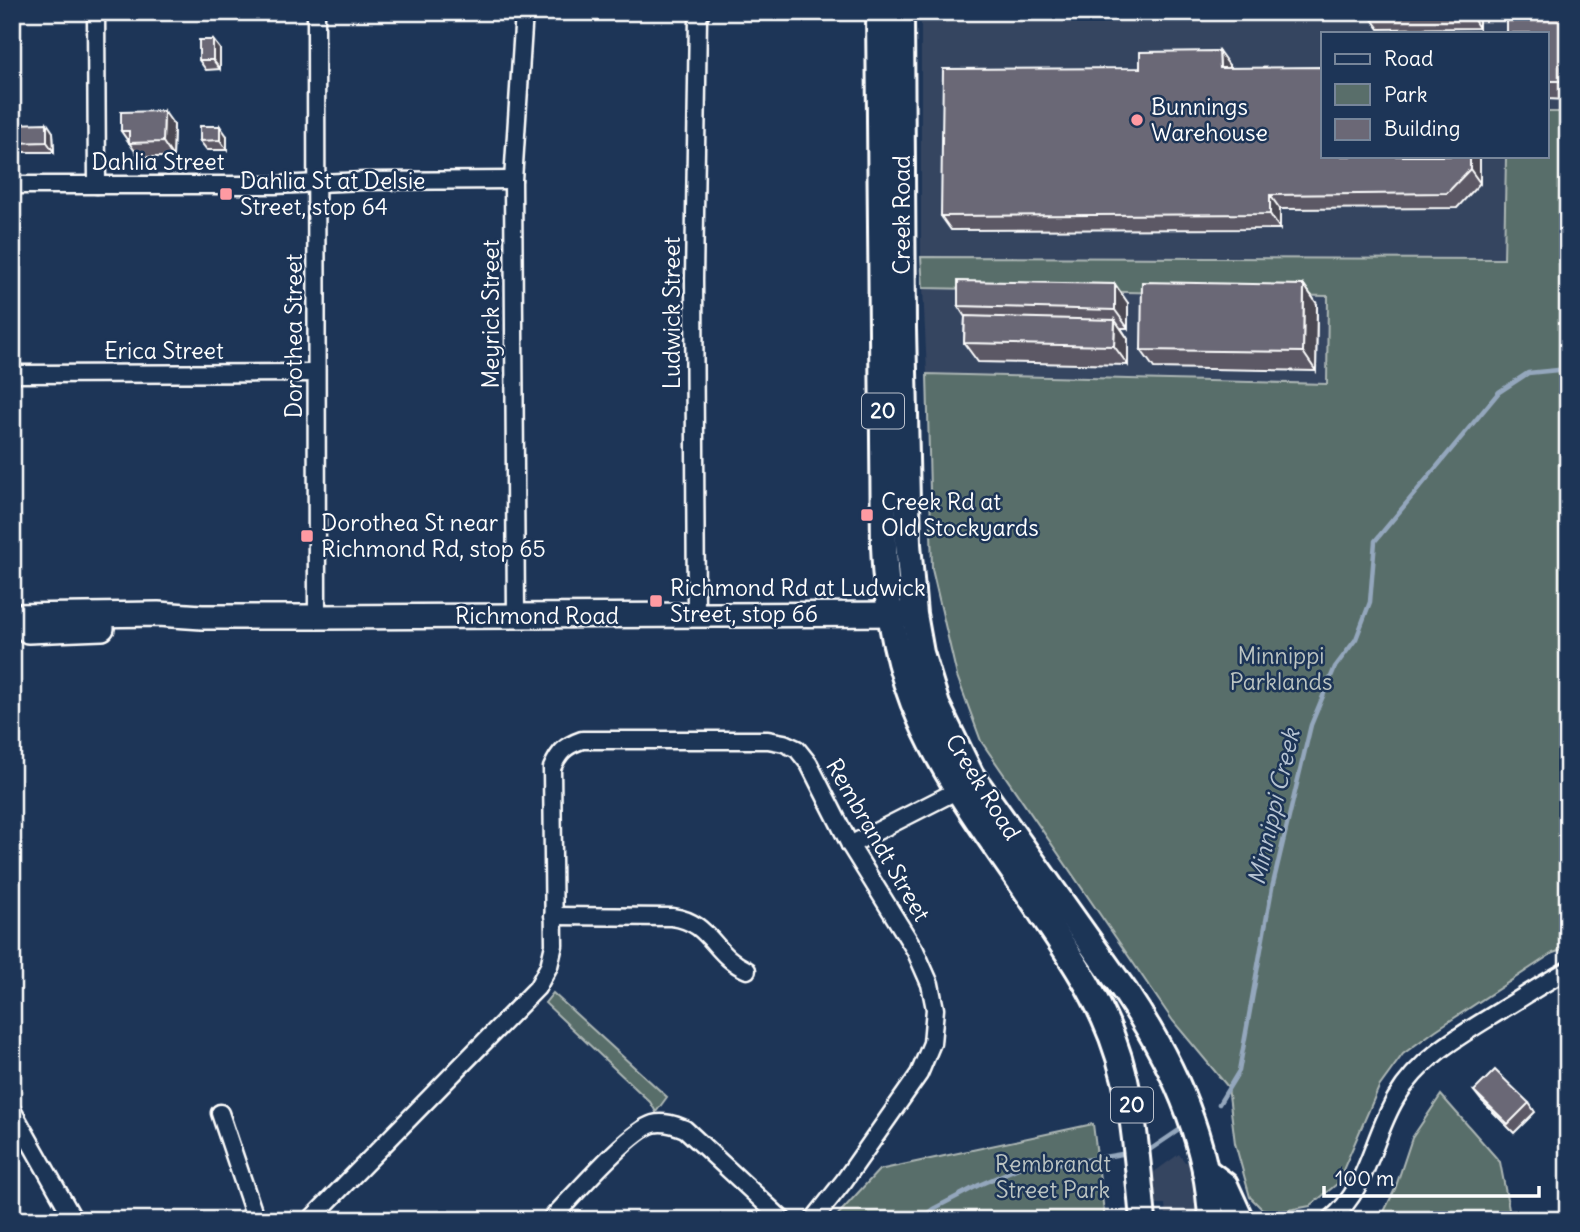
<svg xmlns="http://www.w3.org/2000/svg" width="1580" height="1232" viewBox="0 0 1580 1232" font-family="Delius,sans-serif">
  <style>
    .built { fill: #344460 }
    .green { fill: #596e6a; stroke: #acb6b4; stroke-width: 2 }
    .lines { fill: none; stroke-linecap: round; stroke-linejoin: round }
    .stream { stroke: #94a7bd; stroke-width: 4.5 }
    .street-casing { stroke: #fff; stroke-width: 21 }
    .secondary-casing { stroke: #fff; stroke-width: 28 }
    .primary-casing { stroke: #fff; stroke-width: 30 }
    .street { stroke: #1d3557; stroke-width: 16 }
    .secondary { stroke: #1d3557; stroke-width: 23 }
    .primary { stroke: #1d3557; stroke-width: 24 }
    .wall { fill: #5c5965; stroke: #fff; stroke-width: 2 }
    .shaded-wall { fill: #4b4953; stroke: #fff; stroke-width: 2 }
    .building { fill: #6b6876; stroke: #fff; stroke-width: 2 }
    .poi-dot { fill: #ff9aa2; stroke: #1d3557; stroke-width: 2.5 }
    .labels { text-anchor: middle; stroke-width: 5; stroke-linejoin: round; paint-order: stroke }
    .shield { fill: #1d3557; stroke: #bbc2cd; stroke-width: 2 }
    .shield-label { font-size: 21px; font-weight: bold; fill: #fff }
    .poi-label { font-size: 23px; fill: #fff; stroke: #1d3557; text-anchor: start }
    .street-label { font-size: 23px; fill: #fff; stroke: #1d3557 }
    .park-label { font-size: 23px; fill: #bdc5c3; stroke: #1d3557 }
    .water-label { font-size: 24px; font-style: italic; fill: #b7c4d3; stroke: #1d3557 }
  </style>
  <rect width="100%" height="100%" fill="#1d3557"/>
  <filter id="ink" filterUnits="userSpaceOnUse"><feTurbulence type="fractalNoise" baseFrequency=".0143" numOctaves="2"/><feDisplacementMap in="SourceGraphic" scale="14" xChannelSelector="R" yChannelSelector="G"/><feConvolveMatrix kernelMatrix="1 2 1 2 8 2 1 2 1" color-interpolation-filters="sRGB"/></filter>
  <g filter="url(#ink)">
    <!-- built -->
    <g class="built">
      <polygon points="921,12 1568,12 1568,112 1547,112 1547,33 1323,33 1323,156 1506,156 1504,259 921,257"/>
      <polygon points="923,288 1329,296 1328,384 927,374"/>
      <polygon points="1179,1154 1185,1162 1193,1162 1196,1220 1166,1216 1165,1204 1152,1204 1150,1175"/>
    </g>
    <!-- green -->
    <g class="green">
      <polygon points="1547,112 1568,112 1568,948 1553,953 1436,1030 1403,1054 1379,1087 1337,1184 1310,1206 1278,1212 1262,1209 1250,1197 1235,1143 1228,1087 1173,1021 981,741 957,676 932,569 927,374 1327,384 1328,296 923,288 921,257 1504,259 1506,156 1547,156"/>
      <polygon points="553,993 667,1097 656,1112 650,1102 545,1003"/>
      <polygon points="1441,1095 1500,1162 1511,1220 1380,1220 1395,1189 1412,1138"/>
      <polygon points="1093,1124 1105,1220 833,1220 879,1170"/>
    </g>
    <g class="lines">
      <!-- stream -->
      <g class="stream">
        <polyline points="1219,1104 1239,1071 1272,888 1311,725 1335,667 1356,639 1370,602 1375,541 1499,392 1528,373 1568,369"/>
        <polyline points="1148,1151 1179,1130"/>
        <polyline points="919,1220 933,1209 979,1185 1025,1165 1068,1163 1128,1153"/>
      </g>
      <!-- street casing -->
      <g class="street-casing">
        <g id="street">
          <polyline points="96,12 97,185"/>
          <polyline points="316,12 317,617"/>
          <polyline points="12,185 275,185 364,181 513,180"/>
          <polyline points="12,374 316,373"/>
          <polyline points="696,615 694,280 698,18 701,12"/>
          <polyline points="516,616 513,180 524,12"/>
          <polyline points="850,845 958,790"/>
          <path d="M553 916 672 917C711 922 713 955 747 970"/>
          <polyline points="12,1110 74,1220"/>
          <polyline points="220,1113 256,1220"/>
          <path d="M310 1220 537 988 549 966 554 945 552 768C559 752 565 746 582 740H768L784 743 797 749 809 764 850 845 915 950 930 984 935 1009 932 1043 919 1074 844 1181 813 1220"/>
          <path d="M550 1220C571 1199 629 1131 653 1124 664 1121 675 1125 685 1129L783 1220"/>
          <path d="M1330 1220C1368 1189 1372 1138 1396 1098 1421 1056 1463 1034 1503 1009 1525 996 1545 982 1568 970"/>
        </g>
      </g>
      <!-- secondary casing -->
      <g class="secondary-casing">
        <g id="secondary">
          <polyline points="12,616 158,614 202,617 317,617 908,614"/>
          <polyline points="28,631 102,628"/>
        </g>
      </g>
      <!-- primary casing -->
      <g class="primary-casing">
        <g id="primary">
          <path d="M879 12 884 546C886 606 896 666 921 721 950 787 996 845 1036 905 1060 942 1086 977 1104 1018 1134 1083 1136 1150 1143 1220"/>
          <path d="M901 12 903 328 908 544 914 614 921 653 937 705 971 775 1126 993C1171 1060 1208 1138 1211 1220"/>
          <polyline points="1205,1170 1225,1185 1241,1220"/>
        </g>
      </g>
      <!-- street -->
      <use href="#street" class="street"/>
      <!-- secondary -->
      <use href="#secondary" class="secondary"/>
      <!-- primary -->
      <use href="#primary" class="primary"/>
    </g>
    <!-- wall -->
    <g class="wall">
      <polygon points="1367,12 1479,12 1479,28 1379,29"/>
      <polygon points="1568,12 1568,100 1547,99 1547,33"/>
      <polygon points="213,40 220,49 220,69 206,70 199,60"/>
      <polygon points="1229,65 1229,68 1480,156 1480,183 1457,208 1280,209 1280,229 951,230 941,216 1140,68"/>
      <polygon points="12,124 53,132 54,152 13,152"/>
      <polygon points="174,125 173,157 139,157 121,131"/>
      <polygon points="227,136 227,150 207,150 200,141"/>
      <polygon points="1304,285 1317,304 1316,371 1154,368 1141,350"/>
      <polygon points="1128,303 1128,328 1121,328 1128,339 1128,365 978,362 964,343 965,317 958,306"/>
      <polygon points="1474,1091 1529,1103 1535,1112 1514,1133 1481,1100"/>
    </g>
    <!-- shaded-wall -->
    <g class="shaded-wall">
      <polygon points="1469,12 1479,12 1479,28"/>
      <polygon points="1564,12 1568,12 1568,48 1563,42"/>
      <polygon points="213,40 220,49 220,69 213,60"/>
      <polygon points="1219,51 1229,65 1229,82 1220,68"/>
      <polygon points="1562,67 1568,76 1568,90 1562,81"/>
      <polygon points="164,111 174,125 173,157 163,142"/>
      <polygon points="47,123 53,132 54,152 47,142"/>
      <polygon points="220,126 227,136 227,150 220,140"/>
      <polygon points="1470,156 1480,156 1480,183 1470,169"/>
      <polygon points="1270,195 1280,209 1280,229 1270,214"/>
      <polygon points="1115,284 1128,303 1128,328 1115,310"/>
      <polygon points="1304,285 1317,304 1316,371 1303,352"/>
      <polygon points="1115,320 1128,339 1128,365 1114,346"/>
    </g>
    <!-- building -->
    <g class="building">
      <polygon points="1507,12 1564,12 1563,42 1568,42 1568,67 1562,67 1562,81 1547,81 1547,33 1507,33"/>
      <rect x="199" y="40" width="14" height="20"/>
      <polygon points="1219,51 1220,68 1323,67 1323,156 1470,156 1470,169 1447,193 1270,195 1270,214 941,216 943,69 1140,68 1140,52"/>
      <polygon points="164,111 163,142 129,143 129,131 121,131 121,112"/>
      <polygon points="47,123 47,142 12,143 12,124"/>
      <polygon points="200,126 220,126 220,140 200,141"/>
      <polygon points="958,281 1115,284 1115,310 958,306"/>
      <polygon points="1142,282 1304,285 1303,352 1141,350"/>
      <polygon points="965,316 1115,320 1114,346 964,343"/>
      <polygon points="1495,1070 1529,1103 1508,1124 1474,1091"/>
    </g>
  </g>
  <!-- markers -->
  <g class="poi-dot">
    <circle cx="1137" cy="120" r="7"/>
    <rect x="219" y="187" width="14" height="14" rx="3.5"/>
    <rect x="860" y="508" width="14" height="14" rx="3.5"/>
    <rect x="300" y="529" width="14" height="14" rx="3.5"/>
    <rect x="649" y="594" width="14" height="14" rx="3.5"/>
  </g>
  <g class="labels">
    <!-- shield labels -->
    <g class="shield">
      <rect x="862" y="393.5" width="42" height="35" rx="5"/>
      <rect x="1111" y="1087.5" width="42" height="35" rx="5"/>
    </g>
    <g class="shield-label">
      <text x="883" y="418">20</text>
      <text x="1132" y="1112">20</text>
    </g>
    <!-- poi labels -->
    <g class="poi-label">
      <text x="1151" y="115">Bunnings<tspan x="1151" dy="26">Warehouse</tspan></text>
      <text x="240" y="189">Dahlia St at Delsie<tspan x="240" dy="26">Street, stop 64</tspan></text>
      <text x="881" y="510">Creek Rd at<tspan x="881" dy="26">Old Stockyards</tspan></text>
      <text x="321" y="531">Dorothea St near<tspan x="321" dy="26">Richmond Rd, stop 65</tspan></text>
      <text x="670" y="596">Richmond Rd at Ludwick<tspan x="670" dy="26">Street, stop 66</tspan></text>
    </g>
    <!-- street labels -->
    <g class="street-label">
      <text x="158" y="170">Dahlia Street</text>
      <text transform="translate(902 215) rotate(-90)" y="8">Creek Road</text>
      <text transform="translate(672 313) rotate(-90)" y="8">Ludwick Street</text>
      <text transform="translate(491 314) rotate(-90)" y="8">Meyrick Street</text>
      <text transform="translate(294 336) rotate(-90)" y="8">Dorothea Street</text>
      <text x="164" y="359">Erica Street</text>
      <text x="537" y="624">Richmond Road</text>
      <text transform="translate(983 787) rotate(58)" y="8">Creek Road</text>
      <text transform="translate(878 840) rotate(60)" y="8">Rembrandt Street</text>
    </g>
    <!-- park labels -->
    <g class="park-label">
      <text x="1281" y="664">Minnippi<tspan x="1281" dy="26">Parklands</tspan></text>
      <text x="1053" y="1172">Rembrandt<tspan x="1053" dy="26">Street Park</tspan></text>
    </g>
    <!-- water labels -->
    <g class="water-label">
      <text transform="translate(1274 807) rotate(-77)" y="8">Minnippi Creek</text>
    </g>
  </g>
  <!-- margin -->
  <rect width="1580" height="1232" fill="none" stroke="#1d3557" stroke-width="42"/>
  <rect x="21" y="21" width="1538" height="1190" fill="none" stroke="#fff" stroke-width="2.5" filter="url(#ink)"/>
  <!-- legend -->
  <rect x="1321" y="32" width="228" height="126" fill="#1d3557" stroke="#77869a" stroke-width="2"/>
  <rect x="1335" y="54" width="35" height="10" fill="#1d3557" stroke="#77869a" stroke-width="2"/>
  <text x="1384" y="66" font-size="21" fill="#ffffff">Road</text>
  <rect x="1335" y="84" width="35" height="21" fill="#596e6a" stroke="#77869a" stroke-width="2"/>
  <text x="1384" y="102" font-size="21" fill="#ffffff">Park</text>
  <rect x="1335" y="119" width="35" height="21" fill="#6b6876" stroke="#77869a" stroke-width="2"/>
  <text x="1384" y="136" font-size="21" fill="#ffffff">Building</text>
  <!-- scale -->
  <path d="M1324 1186v10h215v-10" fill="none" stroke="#ffffff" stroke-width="3.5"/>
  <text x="1335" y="1186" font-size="21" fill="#ffffff" stroke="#1d3557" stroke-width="5" paint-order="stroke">100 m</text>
</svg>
